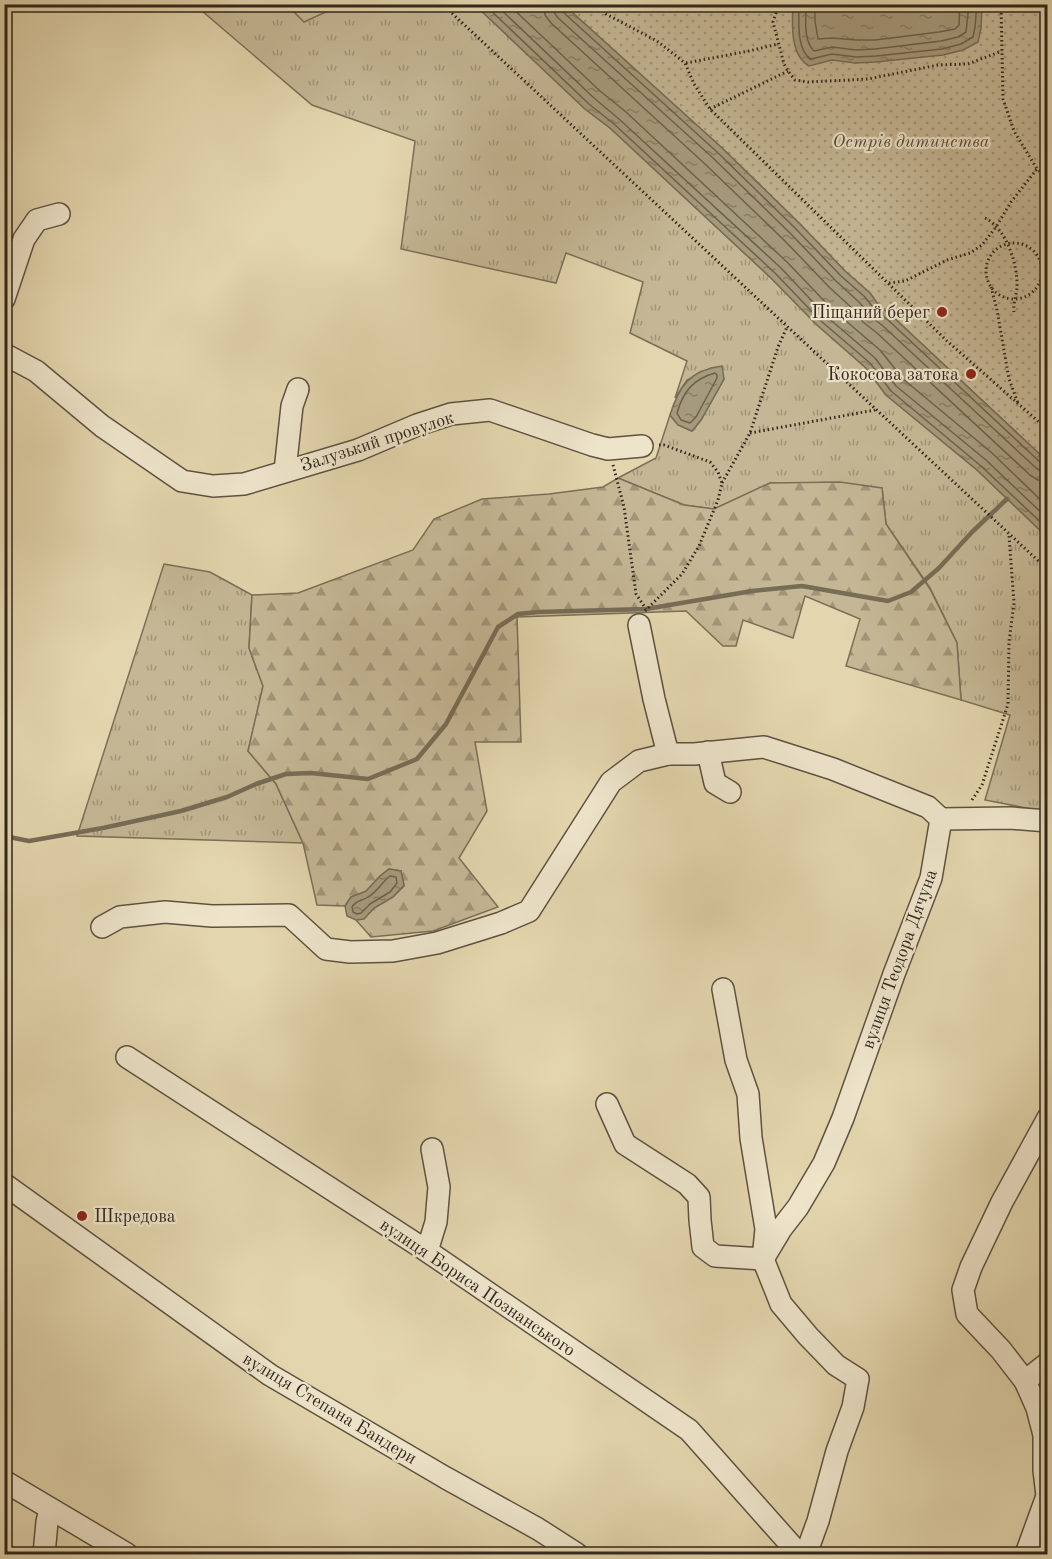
<svg xmlns="http://www.w3.org/2000/svg" width="1052" height="1559" viewBox="0 0 1052 1559" font-family="'Old Standard TT',serif">
  <style>
    .grass { fill: url(#grass-tufts); stroke: #7b6f59; stroke-width: 1.5 }
    .forest { fill: url(#forest-firs); stroke: #7b6f59; stroke-width: 1.5 }
    .park { fill: url(#park-dots); stroke: #7b6f59; stroke-width: 1.5 }
    .water { fill: url(#water-ripples); stroke: #776c56; stroke-width: 1.5 }
    .lines { fill: none; stroke-linecap: round; stroke-linejoin: round }
    .shore { stroke: #6c604c; stroke-width: 1.5 }
    .stream { stroke: #776c56; stroke-width: 4.5 }
    .minor-casing { stroke: #5e5241; stroke-width: 24 }
    .path { stroke: #31271d; stroke-width: 3; stroke-dasharray: 1.5 3; stroke-linecap: butt }
    .minor { stroke: #ede4ca; stroke-width: 21 }
    .poi-dot { fill: #8f2418; stroke: #ede4ca; stroke-width: 2 }
    .labels { text-anchor: middle; stroke-width: 4.5; stroke-linejoin: round; paint-order: stroke }
    .park-label { font-size: 18px; font-style: italic; fill: #564b3b; stroke: #ede4ca }
    .poi-label { font-size: 18px; fill: #31271d; stroke: #ede4ca; text-anchor: end }
    .street-label { font-size: 18px; fill: #31271d; stroke: #ede4ca }
  </style>
  <defs>
    <pattern id="grass-tufts" width="24" height="20" patternUnits="userSpaceOnUse" patternTransform="scale(1.5)"><rect width="24" height="20" fill="#c5b795"/><path d="M3 7l-1-3M5 7V3M7 7l1-3M15 17l-1-3M17 17v-4M19 17l1-3" fill="none" stroke="#a19579"/></pattern>
    <pattern id="forest-firs" width="22" height="20" patternUnits="userSpaceOnUse" patternTransform="scale(1.5)"><rect width="22" height="20" fill="#c5b795"/><path d="M5 1l3.5 6h-7zM16 11l3.5 6h-7z" fill="#a19579"/></pattern>
    <pattern id="park-dots" width="8" height="8" patternUnits="userSpaceOnUse" patternTransform="scale(1.5)"><rect width="8" height="8" fill="#c5b795"/><path d="M2 2h.1M6 6h.1" fill="none" stroke="#a19579" stroke-width="1.8" stroke-linecap="round"/></pattern>
    <pattern id="water-ripples" width="26" height="14" patternUnits="userSpaceOnUse" patternTransform="scale(1.5)"><rect width="26" height="14" fill="#a69a7c"/><path d="M2 4q2-2 4 0t4 0M15 11q2-2 4 0t4 0" fill="none" stroke="#887e65"/></pattern>
  </defs>
  <rect width="100%" height="100%" fill="#e3d5ad"/>
  <filter id="stains"><feTurbulence type="fractalNoise" baseFrequency=".00333" numOctaves="4"/><feColorMatrix values="0 0 0 0 .2 0 0 0 0 .09 0 0 0 0 .02 0 0 0 .5 -.17"/></filter>
  <radialGradient id="worn" r=".72"><stop offset=".6" stop-color="#630" stop-opacity="0"/><stop offset="1" stop-color="#630" stop-opacity=".3"/></radialGradient>
  <!-- grass -->
  <g class="grass">
    <polygon points="195,5 475,5 585,109 610,128 771,278 817,325 866,368 886,395 977,470 1047,537 1047,812 985,800 1010,715 961,700 957,643 930,588 886,524 882,488 770,483 714,509 684,505 618,478 656,458 670,415 678,425 692,431 701,420 724,379 711,368 687,380 675,398 687,361 630,333 643,282 566,253 556,283 401,249 415,141 312,105"/>
    <polygon points="164,564 210,572 252,595 249,648 263,686 248,751 276,784 303,843 77,836"/>
  </g>
  <!-- forest -->
  <g class="forest">
    <polygon points="287,5 324,5 328,11 304,22"/>
    <polygon points="618,478 684,505 714,509 770,483 840,482 882,488 886,524 930,589 957,643 961,700 846,666 860,619 805,596 793,638 743,620 736,646 723,646 686,611 517,617 521,742 475,742 487,811 459,858 498,907 433,931 371,937 356,920 364,918 374,908 393,897 404,886 401,871 389,869 380,876 366,892 351,897 345,906 317,905 303,843 276,784 248,751 263,686 249,648 252,595 298,593 413,550 434,519 482,499 549,494 603,487"/>
  </g>
  <!-- park -->
  <polygon class="park" points="564,5 1047,5 1047,461 891,315 879,306 870,293 845,271 799,223 721,147"/>
  <!-- water -->
  <g class="water">
    <polygon points="475,5 564,5 721,147 799,223 845,271 870,293 879,306 891,315 1047,461 1047,537 977,470 886,395 866,368 817,325 771,278 610,128 585,109"/>
    <path d="M793 5H982L981 28 978 42 963 50 943 55 876 62 855 63 832 60 809 66C790 55 792 24 793 5Z"/>
    <path d="M722 366 724 379 701 420 692 431 678 425 670 415C679 386 690 370 722 366Z"/>
    <polygon points="389,869 401,871 404,885 393,897 374,908 364,919 356,920 347,916 345,906 351,897 366,891 380,876"/>
  </g>
  <g class="lines">
    <!-- shore -->
    <g class="shore">
      <polyline points="484,4 589,104 614,124 775,273 821,321 870,363 891,391 981,466 1048,529"/>
      <polyline points="495,4 594,98 619,119 781,268 826,316 875,358 896,386 986,460 1048,519"/>
      <polyline points="508,4 600,91 626,112 787,262 832,309 881,351 903,379 992,453 1048,507"/>
      <polyline points="544,4 545,15 551,23 705,164 784,240 829,287 853,309 863,322 877,333 1030,475 1038,480 1048,481"/>
      <polyline points="553,4 554,12 557,17 712,157 790,233 836,281 860,303 869,315 883,326 1036,468 1041,471 1048,472"/>
      <polyline points="560,4 563,12 717,152 795,228 841,276 865,297 875,310 888,320 1041,463 1048,465"/>
      <path d="M799 4C799 20 796 51 811 59L832 54 856 57 876 56 942 49 961 44 973 37 975 27 977 4"/>
      <path d="M806 4C806 19 803 40 814 51L832 47 856 50 875 49 941 41 958 37 966 32 969 4"/>
      <polyline points="815,4 815,21 818,39 832,38 856,40 875,40 939,32 955,29 959,25 960,4"/>
      <path d="M715 373 717 375V378L696 417 690 423 681 420 677 413C683 392 693 379 715 373Z"/>
      <path d="M390 876 396 877 397 883 390 892 370 904 361 913 357 914 353 912 352 907C356 900 362 901 368 897 377 892 382 882 390 876Z"/>
    </g>
    <!-- stream -->
    <polyline class="stream" points="4,836 29,841 103,828 181,811 227,797 256,784 286,774 311,773 368,779 417,759 446,724 498,627 518,614 538,612 646,609 752,591 802,586 888,601 911,592 939,568 972,532 1007,499"/>
    <!-- minor casing -->
    <g class="minor-casing">
      <g id="minor">
        <polyline points="4,299 24,239 37,220 59,214"/>
        <polyline points="4,354 36,371 102,426 182,481 213,486 244,484 358,450 417,425 451,414 490,410 592,445 608,449 642,446"/>
        <polyline points="285,471 292,406 298,389"/>
        <polyline points="639,625 654,699 668,754"/>
        <polyline points="708,752 715,783 730,792"/>
        <polyline points="941,819 1010,818 1048,821"/>
        <polyline points="102,927 120,917 165,912 212,916 289,915 326,949 350,952 393,951 437,943 501,923 529,911 611,782 639,761 668,754 694,754 764,747 833,769 928,807 941,819 931,878 894,974 843,1118 824,1163 798,1207 781,1229 763,1259 781,1304 808,1336 836,1365 858,1379 853,1407 837,1451 818,1521 806,1554"/>
        <polyline points="127,1057 427,1251 689,1430 799,1554"/>
        <polyline points="607,1104 625,1144 687,1184 699,1197 700,1220 703,1247 715,1256 763,1259 766,1229 751,1138 748,1094 736,1060 723,989"/>
        <polyline points="4,1184 270,1375 446,1478 538,1529 577,1554"/>
        <polyline points="427,1251 436,1222 439,1187 432,1149"/>
        <polyline points="1025,1381 1048,1363"/>
        <polyline points="4,1481 127,1554"/>
        <polyline points="44,1554 47,1522 50,1509"/>
        <polyline points="1026,1554 1047,1496 1044,1470 1044,1435 1037,1408 1025,1381 1001,1350 967,1314 963,1290 971,1267 1002,1202 1048,1118"/>
      </g>
    </g>
    <!-- path -->
    <g class="path">
      <polyline points="442,4 1048,570"/>
      <polyline points="596,4 606,14 657,41 685,63 694,84 710,109 947,341 1048,430"/>
      <polyline points="779,4 773,22 784,64 788,71 795,80 808,82 868,79 938,65 968,64 1002,51"/>
      <polyline points="1001,4 1003,99 1014,131 1037,169 1048,179"/>
      <polyline points="686,63 749,51 778,44"/>
      <polyline points="710,109 788,71"/>
      <path d="M985 218C1007 229 1018 265 1017 288 1016 296 1013 304 1014 312"/>
      <circle cx="1014" cy="271" r="28"/>
      <polyline points="889,283 905,281 947,260 970,253 982,245 996,227 1011,202 1037,169"/>
      <polyline points="991,287 997,310 1009,379 1018,403"/>
      <polyline points="750,433 875,410"/>
      <polyline points="613,465 624,507 636,594 646,609"/>
      <polyline points="722,483 750,433 778,347 787,327"/>
      <polyline points="645,611 682,574 699,546 718,500 722,483 718,472 710,462 664,445 659,445"/>
      <polyline points="972,800 982,785 1008,704 1009,642 1014,603 1009,536"/>
    </g>
    <!-- minor -->
    <use href="#minor" class="minor"/>
  </g>
  <!-- markers -->
  <g class="poi-dot">
    <circle cx="942" cy="312" r="6"/>
    <circle cx="971" cy="374" r="6"/>
    <circle cx="82" cy="1216" r="6"/>
  </g>
  <g class="labels">
    <!-- park labels -->
    <g class="park-label">
      <text x="911" y="147">Острів дитинства</text>
    </g>
    <!-- poi labels -->
    <g class="poi-label">
      <text x="930" y="318">Піщаний берег</text>
      <text x="959" y="380">Кокосова затока</text>
      <text x="94" y="1222" text-anchor="start">Шкредова</text>
    </g>
    <!-- street labels -->
    <g class="street-label">
      <text transform="translate(377 441) rotate(-18)" y="6">Залузький провулок</text>
      <text transform="translate(899 959) rotate(-70)" y="6">вулиця Теодора Дячуна</text>
      <text transform="translate(478 1287) rotate(34)" y="6">вулиця Бориса Познанського</text>
      <text transform="translate(330 1408) rotate(31)" y="6">вулиця Степана Бандери</text>
    </g>
  </g>
  <!-- margin -->
  <rect width="1052" height="1559" fill="none" stroke="#e3d5ad" stroke-width="24"/>
  <rect x="6" y="6" width="1040" height="1547" fill="none" stroke="#31271d" stroke-width="3"/>
  <rect x="12" y="12" width="1028" height="1535" fill="none" stroke="#31271d" stroke-width="1.5"/>
  <rect width="100%" height="100%" filter="url(#stains)"/>
  <rect width="100%" height="100%" fill="url(#worn)"/>
</svg>
